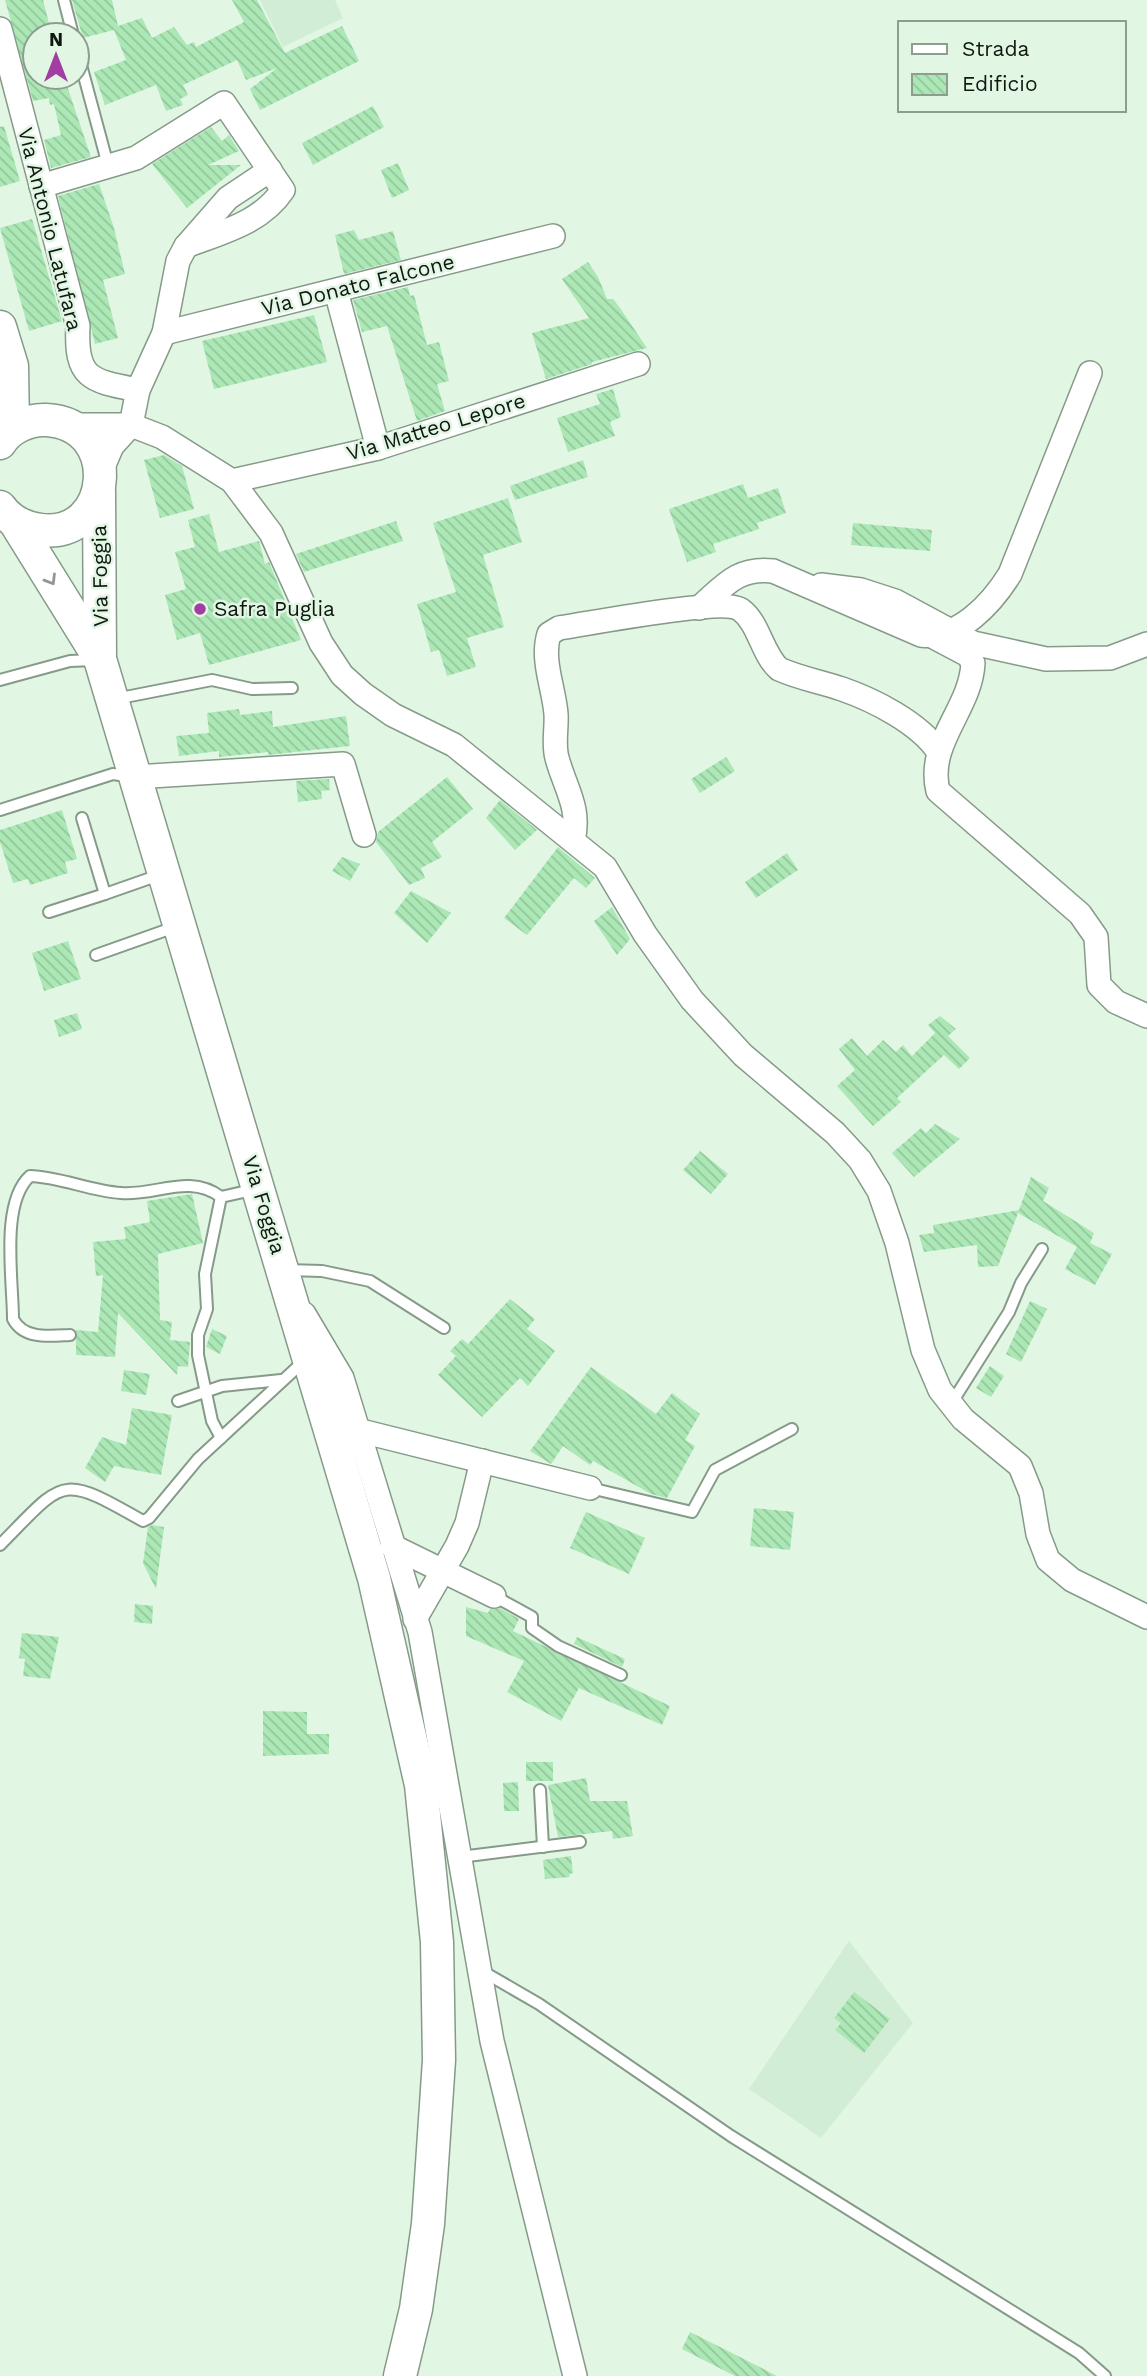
<svg xmlns="http://www.w3.org/2000/svg" width="1147" height="2376" viewBox="0 0 1147 2376" font-family="'Work Sans',sans-serif">
  <style>
    .built { fill: #d1edd5 }
    .building { fill: url(#building-back-hatch) }
    .lines { fill: none; stroke-linecap: round; stroke-linejoin: round }
    .service-casing { stroke: #869a89; stroke-width: 14 }
    .minor-casing { stroke: #869a89; stroke-width: 26 }
    .secondary-casing { stroke: #869a89; stroke-width: 35 }
    .service { stroke: #fff; stroke-width: 10 }
    .minor { stroke: #fff; stroke-width: 23 }
    .secondary { stroke: #fff; stroke-width: 32 }
    .oneway { stroke: #939794 }
    .poi-dot { fill: #a23da2; stroke: #e1f7e4; stroke-width: 2.5 }
    .labels { text-anchor: middle; stroke-width: 5; stroke-linejoin: round; paint-order: stroke }
    .street-label { font-size: 21px; fill: #101711; stroke: #e1f7e4 }
    .poi-label { font-size: 21px; fill: #101711; stroke: #e1f7e4; text-anchor: start }
  </style>
  <defs>
    <pattern id="building-back-hatch" width="6" height="6" patternUnits="userSpaceOnUse" patternTransform="scale(1.75)"><rect width="6" height="6" fill="#ace8b6"/><path d="M-1 5l2 2M0 0l6 6M5-1l2 2" fill="none" stroke="#93c69b"/></pattern>
  </defs>
  <rect width="100%" height="100%" fill="#e1f7e4"/>
  <!-- built -->
  <g class="built">
    <polygon points="260,0 335,0 343,18 283,47"/>
    <polygon points="849,1941 913,2023 821,2138 749,2089"/>
  </g>
  <!-- building -->
  <g class="building">
    <polygon points="5,0 43,0 52,35 35,35 35,77 64,77 91,157 51,168 44,140 61,135 54,104 50,105 49,98 33,101"/>
    <polygon points="72,0 112,0 118,26 142,18 152,38 174,27 187,45 194,42 196,47 244,22 232,0 257,0 285,53 342,26 359,61 260,110 250,89 277,68 246,80 237,60 183,85 188,95 180,99 183,105 166,111 156,85 105,105 94,72 126,60 114,30 83,38"/>
    <polygon points="373,106 384,127 313,165 302,143"/>
    <polygon points="4,126 20,181 0,187 0,127"/>
    <polygon points="211,127 222,141 229,135 239,151 208,165 241,165 187,208 152,164"/>
    <polygon points="398,163 409,190 392,198 381,170"/>
    <polygon points="99,184 114,228 125,274 103,280 118,338 95,344 58,196"/>
    <polygon points="32,219 62,321 29,331 0,228"/>
    <polygon points="354,230 359,240 393,231 401,260 344,274 335,235"/>
    <polygon points="588,262 598,277 607,299 613,299 620,308 647,348 592,362 592,364 546,379 532,333 589,318 562,279"/>
    <polygon points="408,287 410,296 414,295 427,345 439,342 449,381 437,384 445,411 417,421 387,326 362,332 353,300"/>
    <polygon points="314,315 327,362 214,389 202,341"/>
    <polygon points="613,389 621,417 610,422 615,436 568,452 557,418 600,404 596,394"/>
    <polygon points="164,455 182,466 194,509 160,518 144,460"/>
    <polygon points="583,460 588,477 515,500 510,486"/>
    <polygon points="743,484 748,498 778,488 786,513 757,523 759,529 713,544 716,552 687,562 669,509"/>
    <polygon points="508,498 522,542 483,555 504,627 467,638 476,667 447,676 439,650 431,652 417,604 456,592 433,523"/>
    <polygon points="209,514 219,552 259,541 265,564 269,562 301,640 209,665 200,633 177,640 165,595 186,589 175,552 195,547 188,520"/>
    <polygon points="396,521 403,541 304,572 296,554"/>
    <polygon points="853,523 932,530 930,551 851,545"/>
    <polygon points="239,709 240,715 272,711 273,727 346,716 350,746 268,755 268,752 219,757 219,751 179,756 176,736 209,733 207,713"/>
    <polygon points="726,757 735,771 700,793 691,779"/>
    <polygon points="447,777 473,809 432,842 442,857 421,868 425,878 409,885 376,842 378,832"/>
    <polygon points="329,779 330,790 321,791 322,799 298,802 296,781"/>
    <polygon points="500,800 537,830 515,850 486,818"/>
    <polygon points="62,810 77,859 65,862 68,873 30,885 28,879 13,883 0,842 0,830"/>
    <polygon points="558,847 595,878 586,888 574,878 527,935 504,918"/>
    <polygon points="787,853 798,870 756,898 745,882"/>
    <polygon points="342,857 360,864 350,881 332,871"/>
    <polygon points="411,891 451,913 427,943 394,913"/>
    <polygon points="612,907 630,939 617,955 594,921"/>
    <polygon points="68,941 81,979 44,991 32,953"/>
    <polygon points="77,1013 82,1029 59,1037 54,1020"/>
    <polygon points="940,1016 956,1029 948,1036 970,1058 959,1069 944,1055 897,1098 901,1102 873,1126 837,1086 855,1070 839,1049 852,1038 867,1056 883,1040 896,1052 903,1045 912,1056 935,1033 928,1025"/>
    <polygon points="935,1124 960,1139 914,1177 892,1153 921,1128 926,1133"/>
    <polygon points="700,1151 728,1174 711,1194 683,1170"/>
    <polygon points="1031,1177 1049,1188 1043,1201 1094,1233 1090,1243 1112,1254 1095,1285 1065,1269 1077,1247 1018,1213 998,1266 978,1267 977,1245 924,1252 919,1235 934,1233 933,1225 1019,1210"/>
    <polygon points="192,1194 203,1243 158,1254 160,1320 172,1322 170,1340 190,1342 188,1367 178,1366 177,1375 118,1313 115,1357 76,1355 76,1330 98,1332 103,1275 96,1276 93,1242 126,1239 124,1227 150,1222 147,1201"/>
    <polygon points="510,1299 535,1319 527,1329 555,1351 528,1386 520,1378 482,1417 438,1375 456,1356 450,1351 462,1339 468,1344"/>
    <polygon points="1030,1301 1047,1309 1021,1362 1006,1354"/>
    <polygon points="212,1329 227,1336 220,1354 206,1347"/>
    <polygon points="990,1366 1004,1376 991,1397 976,1388"/>
    <polygon points="591,1367 656,1414 672,1393 700,1414 685,1440 695,1446 667,1498 651,1494 593,1461 590,1465 563,1446 551,1464 530,1451"/>
    <polygon points="124,1370 150,1374 146,1395 121,1391"/>
    <polygon points="132,1408 172,1415 161,1475 114,1466 105,1482 85,1468 102,1437 126,1445"/>
    <polygon points="754,1508 794,1512 790,1550 750,1546"/>
    <polygon points="586,1512 645,1538 629,1574 570,1548"/>
    <polygon points="152,1525 164,1527 156,1589 143,1563 148,1527"/>
    <polygon points="135,1604 153,1606 152,1624 134,1622"/>
    <polygon points="466,1607 488,1613 490,1609 500,1608 519,1619 513,1631 670,1706 662,1725 579,1688 561,1721 507,1692 524,1661 466,1636"/>
    <polygon points="22,1633 59,1637 50,1679 23,1676 25,1659 19,1658"/>
    <polygon points="577,1637 625,1659 622,1667 574,1644"/>
    <polygon points="263,1711 307,1712 307,1734 329,1734 329,1754 263,1756"/>
    <rect x="526" y="1762" width="27" height="19"/>
    <polygon points="586,1778 590,1801 627,1801 633,1836 613,1839 612,1831 558,1837 548,1785"/>
    <polygon points="518,1782 519,1811 504,1811 503,1783"/>
    <polygon points="571,1856 573,1873 569,1874 570,1877 545,1879 543,1860"/>
    <polygon points="854,1992 890,2019 864,2053 835,2030 841,2023 834,2018"/>
    <polygon points="690,2332 732,2353 777,2376 735,2376 682,2349"/>
  </g>
  <g class="lines">
    <!-- service casing -->
    <g class="service-casing">
      <g id="service">
        <polyline points="64,0 73,35"/>
        <polyline points="77,50 109,169"/>
        <polyline points="0,680 70,661 94,660"/>
        <polyline points="115,699 212,680 252,689 292,688"/>
        <polyline points="0,810 113,774 133,777"/>
        <polyline points="82,818 105,894 162,874"/>
        <polyline points="49,912 105,894"/>
        <polyline points="96,955 175,927"/>
        <polyline points="286,1270 322,1271 370,1281 444,1328"/>
        <path d="M70 1335C50 1336 24 1340 13 1319 13 1280 0 1203 30 1176 61 1177 90 1191 121 1193 156 1196 189 1173 221 1197"/>
        <polyline points="178,1401 222,1386 281,1380"/>
        <polyline points="951,1404 1009,1312 1021,1283 1042,1249"/>
        <polyline points="221,1438 212,1421 198,1355 198,1335 207,1309 205,1274 221,1197 256,1189"/>
        <polyline points="590,1488 692,1512 715,1470 792,1429"/>
        <path d="M0 1545C65 1479 59 1473 143 1521L149 1518 198 1459 304 1361"/>
        <polyline points="494,1596 532,1617 532,1628 558,1646 621,1675"/>
        <polyline points="540,1790 543,1847"/>
        <polyline points="460,1857 580,1842"/>
        <polyline points="482,1971 539,2004 731,2136 1079,2353 1105,2376"/>
      </g>
    </g>
    <!-- minor casing -->
    <g class="minor-casing">
      <g id="minor">
        <path d="M0 29 78 326C75 379 91 381 138 390"/>
        <path d="M41 186 136 158 224 103 283 190C261 223 222 232 186 246"/>
        <polyline points="336,291 378,448"/>
        <polyline points="164,333 553,236"/>
        <polyline points="70,425 131,425 162,437 232,481 271,533 321,643 342,675 363,694 393,715 454,745 605,867 645,934 692,1000 743,1055 835,1133 860,1160 879,1191 897,1243 923,1350 940,1390 963,1419 1020,1466 1031,1493 1038,1534 1048,1560 1072,1580 1147,1617"/>
        <polyline points="101,472 112,446 131,425 138,390 164,333 178,261 186,246 228,198 270,170"/>
        <polyline points="232,481 378,448 638,364"/>
        <polyline points="821,585 861,590 895,601 973,643 1046,659 1110,658 1147,644"/>
        <path d="M699 608C724 586 737 567 773 571L921 635C959 640 992 603 1010 574L1090 373"/>
        <path d="M934 637 968 655 973 663C971 709 926 743 938 791L1080 914 1096 937 1099 985 1116 1002 1147 1016"/>
        <polyline points="135,777 343,764 364,835"/>
        <path d="M573 840C581 808 565 788 557 758 553 744 557 728 556 714 554 688 541 660 549 634L559 628C587 624 724 597 741 610 759 623 762 654 779 669 799 678 821 682 842 689 874 700 919 723 938 751"/>
        <polyline points="304,1314 342,1378 420,1632 492,2041 575,2376"/>
        <polyline points="357,1430 590,1488"/>
        <polyline points="392,1546 494,1596"/>
        <polyline points="415,1619 457,1546 467,1523 482,1461"/>
      </g>
    </g>
    <!-- secondary casing -->
    <g class="secondary-casing">
      <g id="secondary">
        <polyline points="0,327 12,366 13,429"/>
        <path d="M0 443C9 428 29 419 46 420 124 424 113 539 41 530 24 528 10 521 0 507"/>
        <polyline points="99,492 100,659 374,1578 421,1785 437,1942 439,2060 428,2224 416,2309 400,2376"/>
        <polyline points="15,522 100,659"/>
      </g>
    </g>
    <!-- service -->
    <use href="#service" class="service"/>
    <!-- minor -->
    <use href="#minor" class="minor"/>
    <!-- secondary -->
    <use href="#secondary" class="secondary"/>
  </g>
  <!-- one-way arrows -->
  <defs><path id="oneway-chevron" d="M-2-3.5L2.5 0L-2 3.5" fill="none" stroke-width="1.6" stroke-linecap="round" stroke-linejoin="round" transform="scale(1.75)"/></defs>
  <use class="oneway" href="#oneway-chevron" transform="translate(51 580) rotate(59)"/>
  <!-- markers -->
  <circle class="poi-dot" cx="200" cy="609" r="7"/>
  <g class="labels">
    <!-- street labels -->
    <g class="street-label">
      <text transform="translate(50 229) rotate(76)" y="7">Via Antonio Latufara</text>
      <text transform="translate(358 285) rotate(-14)" y="7">Via Donato Falcone</text>
      <text transform="translate(436 427) rotate(-17)" y="7">Via Matteo Lepore</text>
      <text transform="translate(100 576) rotate(-91)" y="7">Via Foggia</text>
      <text transform="translate(264 1205) rotate(73)" y="7">Via Foggia</text>
    </g>
    <!-- poi labels -->
    <g class="poi-label">
      <text x="214" y="616">Safra Puglia</text>
    </g>
  </g>
  <!-- legend -->
  <rect x="898" y="21" width="228" height="91" fill="#e1f7e4" stroke="#8d9d90" stroke-width="2"/>
  <rect x="912" y="44" width="35" height="10" fill="#ffffff" stroke="#8d9d90" stroke-width="2"/>
  <text x="962" y="56" font-size="21" fill="#101711">Strada</text>
  <rect x="912" y="74" width="35" height="21" fill="url(#building-back-hatch)" stroke="#8d9d90" stroke-width="2"/>
  <text x="962" y="91" font-size="21" fill="#101711">Edificio</text>
  <!-- north arrow -->
  <g transform="translate(56 56)"><circle r="33" fill="#e1f7e4" stroke="#8d9d90" stroke-width="2"/>
  <path d="M0-5L12 26L0 18L-12 26Z" fill="#a23da2"/>
  <text y="-10" font-size="19" font-weight="bold" text-anchor="middle" fill="#101711">N</text>
  </g>
</svg>
